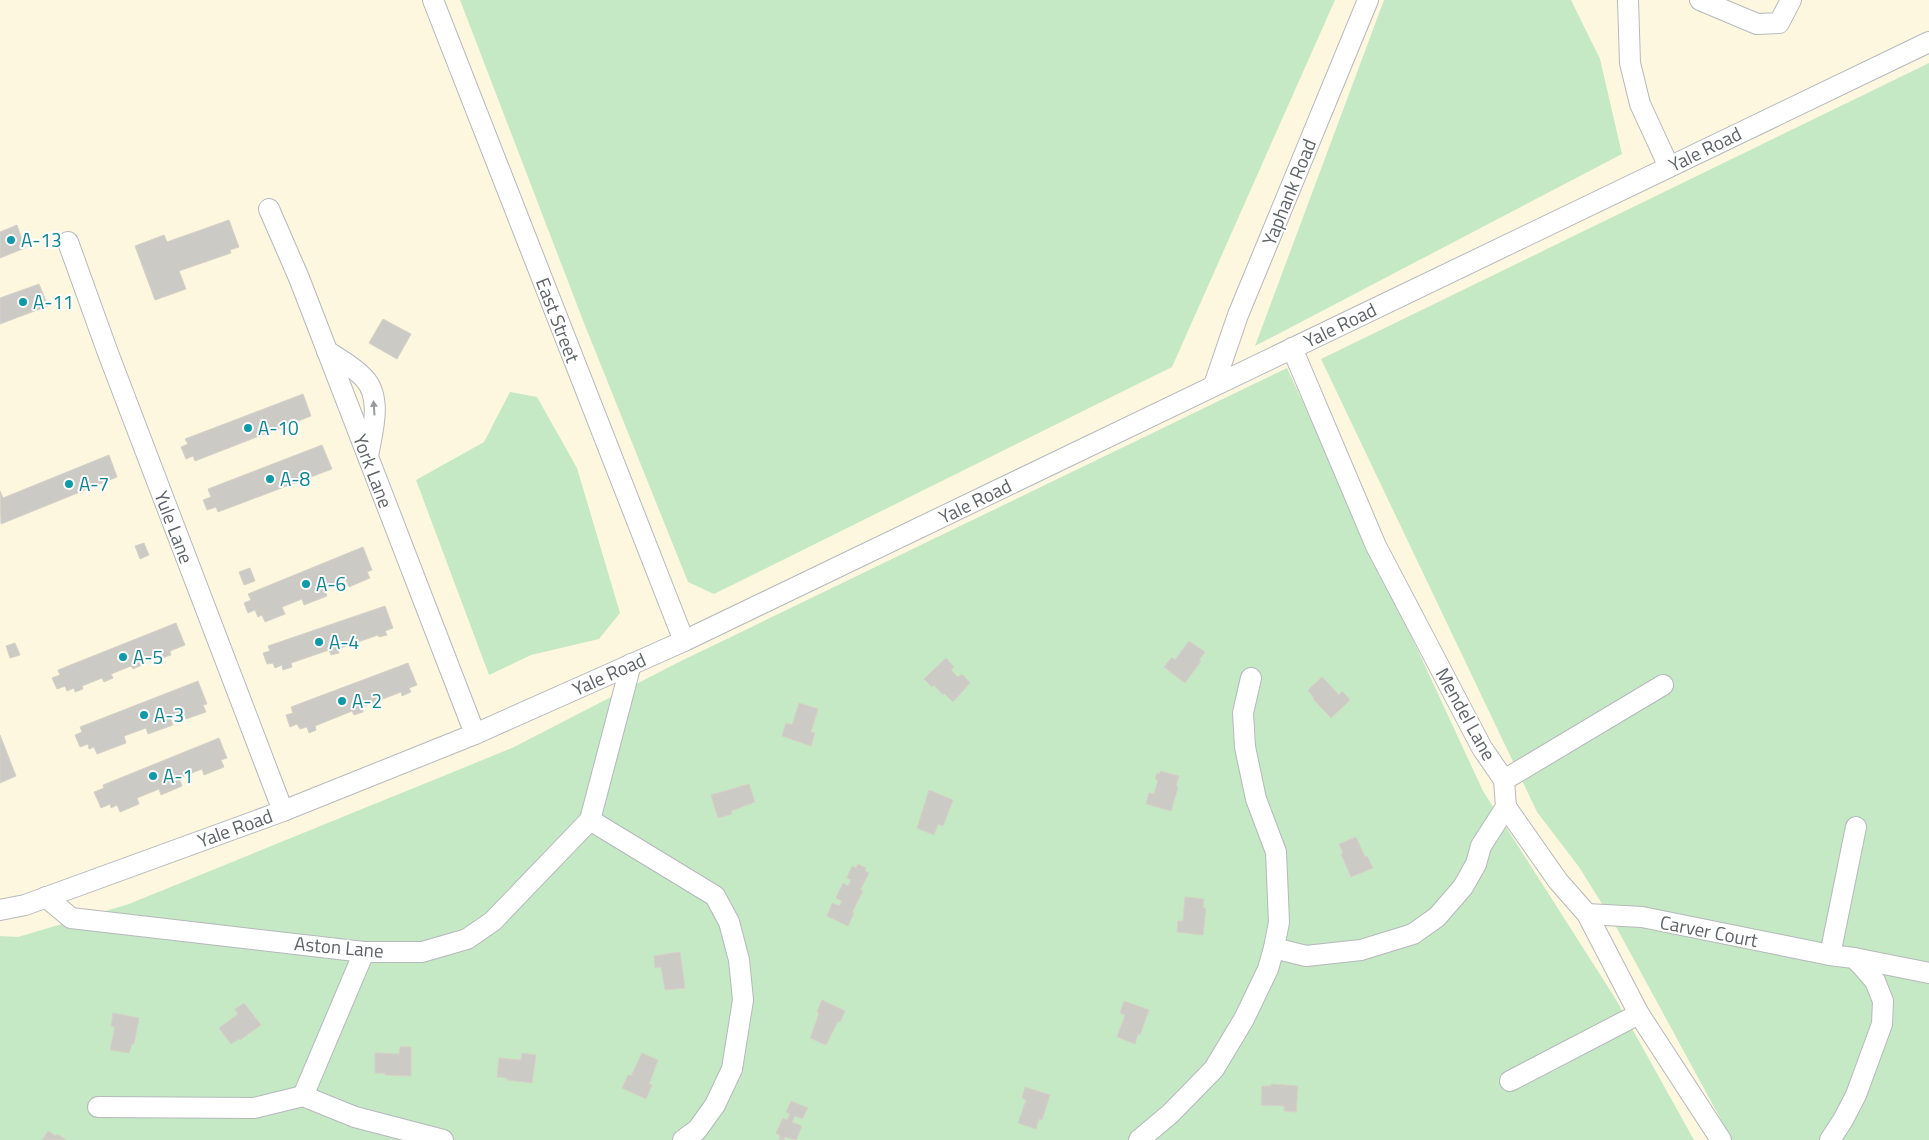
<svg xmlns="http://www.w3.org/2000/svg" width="1929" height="1140" viewBox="0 0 1929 1140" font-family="'Titillium Web',sans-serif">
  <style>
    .commercial { fill: #fef7e0 }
    .green { fill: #c5e8c5 }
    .building { fill: #cccac5; stroke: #d6d1c6 }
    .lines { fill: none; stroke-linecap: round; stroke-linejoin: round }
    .minor-casing { stroke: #b5b8bc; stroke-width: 22 }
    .minor { stroke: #fff; stroke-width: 20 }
    .oneway { fill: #979a9d }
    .culture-dot { fill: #0f9aa8; stroke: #fff; stroke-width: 2 }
    .labels { text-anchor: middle; stroke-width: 4; stroke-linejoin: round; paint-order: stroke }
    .street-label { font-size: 19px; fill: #5f6368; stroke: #fff }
    .culture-label { font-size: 19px; fill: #0d838f; stroke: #fff; text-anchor: start }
  </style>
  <rect width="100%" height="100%" fill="#f1efe8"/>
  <!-- commercial -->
  <rect class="commercial" x="0" y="0" width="1929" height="1140"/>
  <!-- green -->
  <g class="green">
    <polygon points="460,0 1335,0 1172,367 714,594 688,582 584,323"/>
    <polygon points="1384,0 1571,0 1600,59 1622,154 1255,346"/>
    <polygon points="1929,63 1929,1140 1732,1140 1614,923 1579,867 1537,812 1321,359"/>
    <polygon points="1287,368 1483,791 1615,998 1694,1140 0,1140 0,936 18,937 129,904 512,748 679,662"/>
    <polygon points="510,392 537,397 577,468 620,613 599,639 531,655 489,675 416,480 484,442"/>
  </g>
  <!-- building -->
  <g class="building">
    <polygon points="229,220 239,247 230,250 231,253 179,271 186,289 155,300 135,246 164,235 167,242"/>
    <polygon points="17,225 25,248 0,258 0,232"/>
    <polygon points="39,284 48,306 0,324 0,298"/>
    <polygon points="383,319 411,334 397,359 369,343"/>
    <polygon points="303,394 311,416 195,461 193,456 186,459 181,447 188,444 185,439"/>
    <polygon points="322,445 332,469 218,512 216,507 207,510 203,500 211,497 208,489"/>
    <polygon points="109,455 117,477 1,524 0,491 3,498"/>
    <polygon points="144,543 149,555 140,559 135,546"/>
    <polygon points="363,547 372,570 367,572 370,578 349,587 346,580 324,589 327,596 304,605 302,599 282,607 285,614 265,622 262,615 258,617 255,610 248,613 244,603 251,600 248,594"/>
    <polygon points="250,568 255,581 244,585 239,572"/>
    <polygon points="385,606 393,628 385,631 387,635 379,637 378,635 338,649 339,653 331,655 329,650 291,663 292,667 283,670 282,665 275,668 273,663 267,664 263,653 270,651 268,646"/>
    <polygon points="176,623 185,645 170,651 171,655 162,658 160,654 140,662 142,665 133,669 131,666 111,674 113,678 104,682 102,678 82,686 83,689 75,692 74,688 67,691 65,686 57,689 52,678 60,675 58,670"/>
    <polygon points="1189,641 1205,652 1199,660 1201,661 1185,683 1164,667 1172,657 1175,660"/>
    <polygon points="15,643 20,655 10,658 6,646"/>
    <polygon points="946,658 954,667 951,670 958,677 962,674 970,683 953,702 944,693 943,695 934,685 932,687 924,679"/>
    <polygon points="408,663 417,685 409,688 411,692 402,696 401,692 362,707 363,712 354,715 352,711 315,726 316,730 309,733 307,727 300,729 297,724 290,727 286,715 293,713 291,707"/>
    <polygon points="1322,677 1339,695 1342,691 1350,700 1331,718 1313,699 1314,698 1308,690"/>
    <polygon points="198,681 207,704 203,705 206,712 186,719 184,712 170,718 173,725 148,734 146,728 124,736 126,743 97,754 94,747 89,749 88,744 80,747 75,735 82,732 80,727"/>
    <polygon points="799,703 818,709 811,732 815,733 811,746 782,736 786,723 792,725"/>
    <polygon points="0,735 16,776 0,783"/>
    <polygon points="219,738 227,758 221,760 224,767 204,775 202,769 179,778 182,786 161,795 159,789 137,798 139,804 120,812 117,805 111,808 110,804 101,808 94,792 104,788 103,785"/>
    <polygon points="1160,771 1179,776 1176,786 1178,787 1171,811 1146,804 1149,793 1154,794 1158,780 1155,779 1157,773 1160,774"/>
    <polygon points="749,784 755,802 731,811 732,814 718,818 711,795"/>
    <polygon points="929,790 953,800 943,826 938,824 934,835 917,828"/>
    <polygon points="1356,837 1365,857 1367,856 1373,868 1351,877 1341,854 1343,853 1339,844"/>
    <polygon points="858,864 866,868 865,871 869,873 860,890 863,891 852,912 854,913 848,926 827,916 832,903 839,906 842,901 836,898 843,883 848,886 851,880 847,878 852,866 856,868"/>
    <polygon points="1185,897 1204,899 1203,908 1206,908 1203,935 1177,932 1178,921 1183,921"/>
    <polygon points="680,952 685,988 665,990 661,967 655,968 654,956"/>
    <polygon points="822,1000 845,1011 840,1022 838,1021 826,1045 810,1038 819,1014 817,1012"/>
    <polygon points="1124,1001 1149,1010 1140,1035 1138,1034 1135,1044 1117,1037 1125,1015 1120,1013"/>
    <polygon points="244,1003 261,1025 240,1040 239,1039 231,1044 219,1028 238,1014 235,1009"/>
    <polygon points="113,1013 139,1018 134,1044 132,1044 129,1053 110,1050 115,1027 111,1026"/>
    <polygon points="400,1047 411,1047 411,1076 385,1075 385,1073 375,1073 375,1053 399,1054"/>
    <polygon points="522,1053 536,1055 532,1083 507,1080 507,1078 497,1077 499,1058 521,1060"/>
    <polygon points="642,1053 658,1060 649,1084 652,1085 646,1099 622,1088 628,1075 631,1076"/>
    <polygon points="1271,1084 1298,1086 1296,1112 1284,1111 1284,1106 1261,1105 1262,1086 1271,1086"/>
    <polygon points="1025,1087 1050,1095 1042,1120 1039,1119 1036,1129 1018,1123 1026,1100 1022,1098"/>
    <polygon points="791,1101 808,1108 802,1119 795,1116 792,1122 802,1126 796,1140 785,1137 784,1140 779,1140 780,1136 776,1133 783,1118 787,1120 790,1114 786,1112"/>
    <polygon points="48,1131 56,1136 57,1134 66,1140 42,1140"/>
  </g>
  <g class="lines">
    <!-- minor casing -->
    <g class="minor-casing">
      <g id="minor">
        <polyline points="433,0 684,641"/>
        <polyline points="1628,0 1630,63 1640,104 1669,167"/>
        <polyline points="1700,0 1757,24 1779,23 1791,0"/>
        <polyline points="269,209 299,278 475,734"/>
        <polyline points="68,242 108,353 283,811"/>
        <path d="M327 351C339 359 354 367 364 378 383 398 372 433 368 456"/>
        <polyline points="1214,385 1238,315 1368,0"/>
        <polyline points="1504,780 1663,685"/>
        <polyline points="1506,807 1558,881 1587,914 1639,1014 1721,1140"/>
        <polyline points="590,820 631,664"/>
        <polyline points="46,897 71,918 364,952 422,952 467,939 493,921 590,820 715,896 729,922 739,960 743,1000 732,1069 715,1105 697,1130 683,1140"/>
        <polyline points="0,910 25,905 283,811 475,734 684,641 1929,42"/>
        <polyline points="1587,914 1642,917 1830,955"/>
        <polyline points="1274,948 1306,956 1361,950 1413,934 1437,917 1463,887 1476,864 1481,846 1506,807 1504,780 1482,748 1376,546 1292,348"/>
        <polyline points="1854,958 1929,973"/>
        <polyline points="1510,1081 1639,1014"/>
        <polyline points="303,1096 364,952"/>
        <polyline points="98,1107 254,1108 303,1096 355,1117 443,1140"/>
        <polyline points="1139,1140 1170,1114 1214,1069 1244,1019 1268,969 1274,948 1279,922 1276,852 1256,799 1245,747 1243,713 1251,678"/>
        <polyline points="1830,1140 1843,1120 1856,1095 1882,1024 1883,1001 1875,981 1862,966 1854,958 1830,955 1856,827"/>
      </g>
    </g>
    <!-- minor -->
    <use href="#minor" class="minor"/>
  </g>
  <!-- one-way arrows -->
  <defs><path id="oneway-solid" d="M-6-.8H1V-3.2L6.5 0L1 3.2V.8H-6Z" transform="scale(1.25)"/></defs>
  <use class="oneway" href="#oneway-solid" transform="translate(374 408) rotate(-94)"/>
  <!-- markers -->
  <g class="culture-dot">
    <circle cx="11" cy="240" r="5"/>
    <circle cx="23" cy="302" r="5"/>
    <circle cx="248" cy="428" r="5"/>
    <circle cx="270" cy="479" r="5"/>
    <circle cx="69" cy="484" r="5"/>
    <circle cx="306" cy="584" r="5"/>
    <circle cx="319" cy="642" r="5"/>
    <circle cx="123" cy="657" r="5"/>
    <circle cx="342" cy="701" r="5"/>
    <circle cx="144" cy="715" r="5"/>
    <circle cx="153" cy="776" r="5"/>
  </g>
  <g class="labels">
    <!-- street labels -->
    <g class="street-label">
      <text transform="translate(1705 149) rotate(-26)" y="7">Yale Road</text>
      <text transform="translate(1289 192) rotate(-68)" y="7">Yaphank Road</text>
      <text transform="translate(558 320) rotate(69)" y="7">East Street</text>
      <text transform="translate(1340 325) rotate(-26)" y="7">Yale Road</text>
      <text transform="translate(373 471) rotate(69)" y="7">York Lane</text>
      <text transform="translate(975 501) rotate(-26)" y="7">Yale Road</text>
      <text transform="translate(174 527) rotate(69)" y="7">Yule Lane</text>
      <text transform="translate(609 674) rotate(-24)" y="7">Yale Road</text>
      <text transform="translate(1466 714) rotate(61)" y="7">Mendel Lane</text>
      <text transform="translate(235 828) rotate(-20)" y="7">Yale Road</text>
      <text transform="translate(1709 931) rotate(11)" y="7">Carver Court</text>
      <text transform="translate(339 947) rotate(5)" y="7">Aston Lane</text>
    </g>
    <!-- culture labels -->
    <g class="culture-label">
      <text x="21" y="247">A-13</text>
      <text x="33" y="309">A-11</text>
      <text x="258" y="435">A-10</text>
      <text x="280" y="486">A-8</text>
      <text x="79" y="491">A-7</text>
      <text x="316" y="591">A-6</text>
      <text x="329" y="649">A-4</text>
      <text x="133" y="664">A-5</text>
      <text x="352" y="708">A-2</text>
      <text x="154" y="722">A-3</text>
      <text x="163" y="783">A-1</text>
    </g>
  </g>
</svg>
